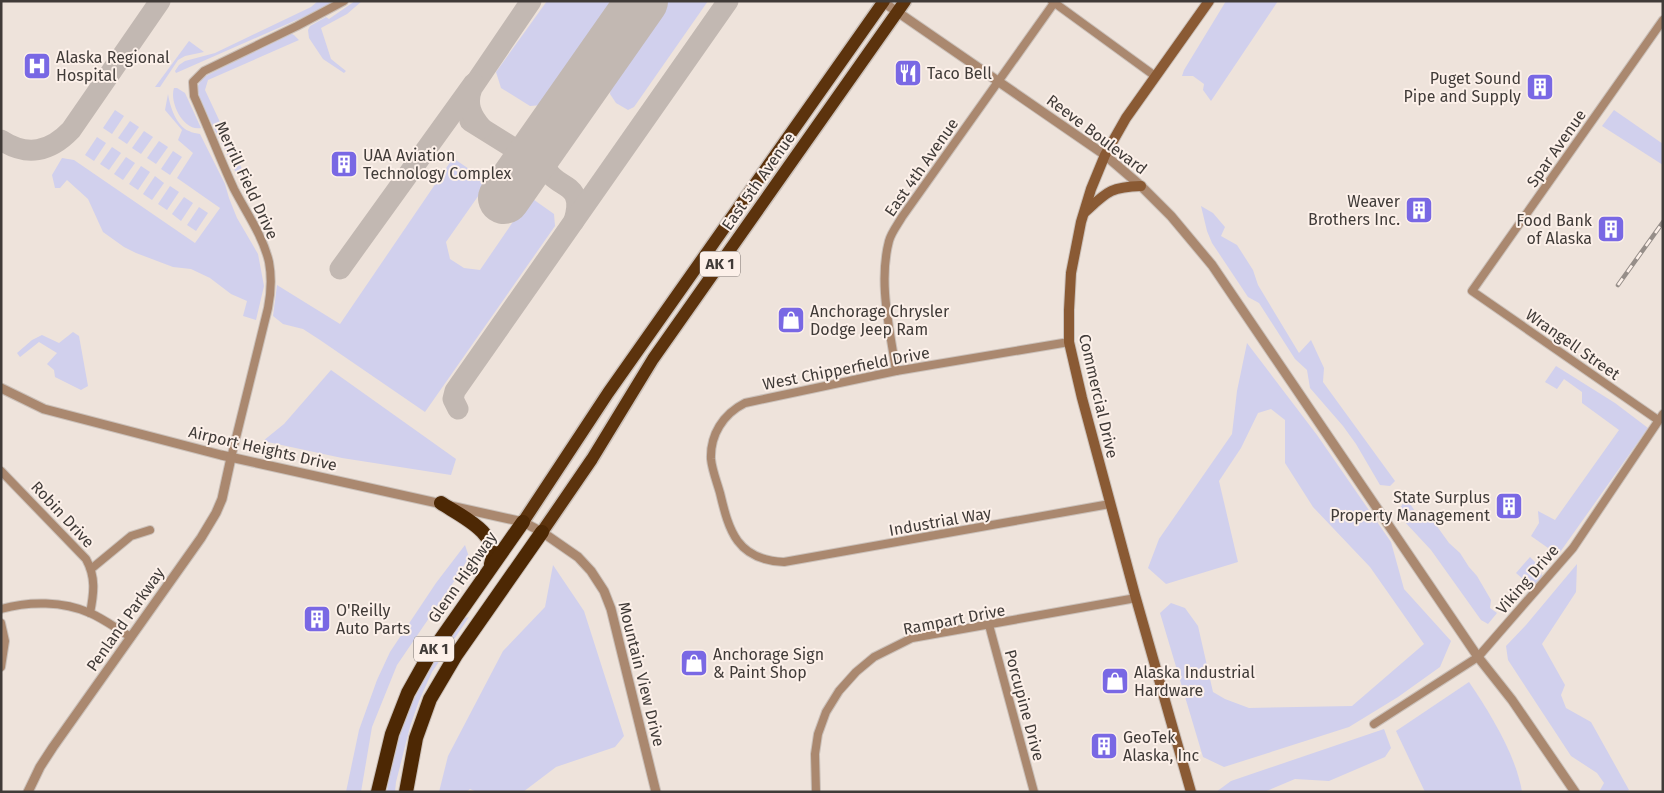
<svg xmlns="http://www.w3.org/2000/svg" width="1664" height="793" viewBox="0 0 1664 793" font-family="'Fira Sans',sans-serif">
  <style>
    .green { fill: #d1d0ed }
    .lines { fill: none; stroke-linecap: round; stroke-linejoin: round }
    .taxiway { stroke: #c2b8b2; stroke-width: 21 }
    .runway { stroke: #c2b8b2; stroke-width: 52 }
    .minor-casing { stroke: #cbc1ba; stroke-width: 10 }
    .tertiary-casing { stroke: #cbc1ba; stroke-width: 11 }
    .secondary-casing { stroke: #cbc1ba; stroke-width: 12 }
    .trunk-casing { stroke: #cbc1ba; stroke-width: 15 }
    .motorway-casing { stroke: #cbc1ba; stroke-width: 16 }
    .minor { stroke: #aa886f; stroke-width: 8 }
    .tertiary { stroke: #aa886f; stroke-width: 9 }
    .secondary { stroke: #8a5a34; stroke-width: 10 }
    .trunk { stroke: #5c330d; stroke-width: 12 }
    .motorway { stroke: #4d2804; stroke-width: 14 }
    .rail-casing { stroke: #968e89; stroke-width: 4.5 }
    .rail { stroke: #fcf0e9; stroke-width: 2.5; stroke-dasharray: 8; stroke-linecap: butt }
    .labels { text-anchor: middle; stroke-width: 4; stroke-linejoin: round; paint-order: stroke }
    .shield { fill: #fcf0e9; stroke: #78716d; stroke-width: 1 }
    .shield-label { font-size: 15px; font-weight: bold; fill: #403b38 }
    .poi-label { font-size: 16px; fill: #403b38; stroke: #fcf0e9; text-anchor: start }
    .street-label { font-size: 16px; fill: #403b38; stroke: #fcf0e9 }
  </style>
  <rect width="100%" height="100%" fill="#eee3db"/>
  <!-- green -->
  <g class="green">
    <polygon points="318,1 334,1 317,11 176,73 175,71 179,65 185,61 215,53 311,7"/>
    <polygon points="355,1 362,1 347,14 321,28 331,59 346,71 344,73 323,59 309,38 308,30 310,26 326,17 329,19"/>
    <polygon points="547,1 617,1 542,105 530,106 501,88 496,72"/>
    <polygon points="667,1 708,1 634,107 628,110 616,103 610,94 611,84"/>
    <polygon points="1226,1 1278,1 1211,101 1203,90 1204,84 1193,76 1182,76 1184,70"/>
    <polygon points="290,33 294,35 299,40 208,80 205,90 242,169 249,168 251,175 242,176 237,175 197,94 198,86 202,78"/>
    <polygon points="189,41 204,52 185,56 178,60 160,87 155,87"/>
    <path d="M174 88H177L185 93 201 128C184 132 169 103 174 88Z"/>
    <path d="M168 94C170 106 176 126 189 131 192 133 197 133 200 134L225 184 229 198 237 218 258 254 264 286 256 320 243 316 247 301 231 294 210 278 191 269 173 267 136 253 124 247 103 232 88 199 67 180 60 188H55L52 175 62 158 74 160 195 243 220 208 177 178 193 153 178 140 182 130 165 110Z"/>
    <polygon points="115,110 124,116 112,134 103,128"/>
    <polygon points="1614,110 1663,144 1663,165 1602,126"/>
    <polygon points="130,121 139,127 127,144 118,138"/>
    <polygon points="144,131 153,137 141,154 132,148"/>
    <polygon points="97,137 106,143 94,161 85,155"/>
    <polygon points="159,141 168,147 156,164 147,158"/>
    <polygon points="112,147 121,153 109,170 100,164"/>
    <polygon points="173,151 182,157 170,175 161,169"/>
    <polygon points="126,157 135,163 123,180 114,174"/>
    <polygon points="453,158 488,182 446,242 450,259 464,268 480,270 530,197 554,214 555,226 425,412 320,340 303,329 283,324 273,316 277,285 340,324"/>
    <polygon points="141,166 150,172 138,190 129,184"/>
    <polygon points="155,176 164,183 152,200 143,194"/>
    <polygon points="170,186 179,192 167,210 158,204"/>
    <polygon points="184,197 193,203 181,221 172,214"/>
    <polygon points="1201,206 1213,213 1225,227 1221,236 1237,245 1253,270 1258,285 1299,353 1311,340 1324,368 1323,382 1395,481 1390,486 1380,485 1356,444 1343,426 1310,388 1307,370 1295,359 1259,303 1248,297 1212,243 1207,231"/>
    <polygon points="199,207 208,213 196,231 187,225"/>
    <polygon points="73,332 79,336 88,386 81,390 55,377 54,370 47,364 57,353 39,342 20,357 17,353 32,340 42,335 59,343"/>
    <polygon points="1247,343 1317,435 1391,542 1404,589 1451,641 1440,667 1398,697 1349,727 1224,767 1203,757 1160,613 1171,603 1185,608 1198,626 1213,692 1225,699 1249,708 1352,706 1424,644 1370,567 1313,507 1285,463 1285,420 1271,409 1258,413 1241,448 1219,481 1238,562 1166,584 1148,568 1159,539 1232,434 1237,391"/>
    <polygon points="1556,366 1615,403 1648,428 1558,555 1531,536 1539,523 1538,511 1555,520 1619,430 1582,403 1582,392 1564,379 1557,389 1545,382"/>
    <polygon points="331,370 456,459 451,475 342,458 263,441 284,424"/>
    <polygon points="1406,498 1417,514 1431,518 1449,543 1460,553 1469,567 1477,576 1491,600 1490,608 1497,613 1488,624 1481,620 1431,550 1404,521 1398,512"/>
    <polygon points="465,545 469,557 457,577 397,665 372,727 361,792 346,792 359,730 377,680 390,652 436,583"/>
    <polygon points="1530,557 1539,566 1542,576 1533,588 1516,573"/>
    <polygon points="1577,564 1576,592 1542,644 1565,685 1561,695 1566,708 1591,722 1629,790 1626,792 1599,792 1604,783 1597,773 1571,756 1508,660 1506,646 1526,625"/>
    <polygon points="553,565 584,611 624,736 615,747 556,767 523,792 477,792 470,789 466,792 439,792 448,756 503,651 545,607"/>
    <path d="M469 617 432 672 419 701 410 727 396 782 395 792H387C389 778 390 763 394 750 410 700 433 659 465 618Z"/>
    <path d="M1469 682C1490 713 1516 755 1522 792H1425L1396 731Z"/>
    <polygon points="1384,729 1391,748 1385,757 1329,781 1295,779 1264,792 1216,792 1231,781"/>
  </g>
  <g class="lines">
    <!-- taxiway -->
    <g class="taxiway">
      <polyline points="470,121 515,149 530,147 546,137"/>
      <path d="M482 128C471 116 466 104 472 88L531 1"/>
      <path d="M546 137C545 147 541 158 546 168 556 190 586 181 574 221"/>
      <path d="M1 140C27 157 50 152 71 130L160 1"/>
      <polyline points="340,269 474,83"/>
      <polyline points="458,409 453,399 455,391 728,1"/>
    </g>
    <!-- runway -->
    <polyline class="runway" points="504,198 642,1"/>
    <!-- minor casing -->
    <g class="minor-casing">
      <g id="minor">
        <polyline points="1052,1 1155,76"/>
        <path d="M1069 342 896 371 745 403C723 414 710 435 711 459 712 470 717 482 720 493 729 531 737 560 784 562L1110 504"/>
        <path d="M896 371C890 329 878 283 889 241 891 233 898 224 902 217L1054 3"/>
        <polyline points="1658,420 1472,291 1663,20"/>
        <path d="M231 458 268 308C271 293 272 278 269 262 263 236 246 212 234 189 220 159 208 127 194 96L193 82 204 71 297 26 344 1"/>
        <path d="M1 471 86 559C96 577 94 593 90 613"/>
        <polyline points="91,569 131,536 150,530"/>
        <path d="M1 609C29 601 63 601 90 613 104 619 117 629 131 637"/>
        <polyline points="1,623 5,641 1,667"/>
        <polyline points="989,625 1034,792"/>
        <polyline points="1374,724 1478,657 1573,548 1663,414"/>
        <polyline points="816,792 815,754 818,734 826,712 839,691 856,672 874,657 912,638 1136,598"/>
      </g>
    </g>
    <!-- tertiary casing -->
    <g class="tertiary-casing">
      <g id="tertiary">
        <polyline points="883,2 1105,155 1141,186 1171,216 1212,265 1478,657 1512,700 1575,792"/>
        <polyline points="1,388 44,409 221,455 523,522 542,532 578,557 591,571 604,591 611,609 656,792"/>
        <polyline points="28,792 40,767 53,747 201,538 216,513 222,499 231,458"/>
      </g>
    </g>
    <!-- secondary casing -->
    <g class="secondary-casing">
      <g id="secondary">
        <path d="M1085 212C1107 192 1110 187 1141 186"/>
        <polyline points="1191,792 1135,595 1082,398 1069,342 1069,310 1071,273 1081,222 1091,189 1105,155 1126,118 1209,1"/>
      </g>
    </g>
    <!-- trunk casing -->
    <g class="trunk-casing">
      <g id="trunk">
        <polyline points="523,522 608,393 884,1"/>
        <polyline points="542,532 592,459 653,359 905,1"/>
      </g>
    </g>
    <!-- motorway casing -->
    <g class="motorway-casing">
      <g id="motorway">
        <path d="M441 503C461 516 502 534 491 564"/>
        <polyline points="378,792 392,734 408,693 427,659 523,522"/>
        <polyline points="406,792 416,738 430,699 456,655 542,532"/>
      </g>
    </g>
    <!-- minor -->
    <use href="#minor" class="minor"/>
    <!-- tertiary -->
    <use href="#tertiary" class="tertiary"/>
    <!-- secondary -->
    <use href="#secondary" class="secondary"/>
    <!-- trunk -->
    <use href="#trunk" class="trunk"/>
    <!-- motorway -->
    <use href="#motorway" class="motorway"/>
    <!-- rail casing -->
    <g class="rail-casing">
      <polyline id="rail" points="1618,285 1663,222"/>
    </g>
    <!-- rail -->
    <use href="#rail" class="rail"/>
  </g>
  <!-- icons -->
  <defs>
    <g id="hospital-square" transform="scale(1.4375)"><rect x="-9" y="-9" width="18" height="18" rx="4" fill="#7968e4" stroke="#fcf0e9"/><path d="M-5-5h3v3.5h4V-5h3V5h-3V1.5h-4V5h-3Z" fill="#fff"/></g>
    <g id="restaurant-square" transform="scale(1.4375)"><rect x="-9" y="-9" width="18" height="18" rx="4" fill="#7968e4" stroke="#fcf0e9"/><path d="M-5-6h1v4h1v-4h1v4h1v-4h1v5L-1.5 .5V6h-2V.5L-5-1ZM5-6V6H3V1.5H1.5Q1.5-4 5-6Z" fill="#fff"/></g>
    <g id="building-square" transform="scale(1.4375)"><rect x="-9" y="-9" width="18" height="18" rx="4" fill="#7968e4" stroke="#fcf0e9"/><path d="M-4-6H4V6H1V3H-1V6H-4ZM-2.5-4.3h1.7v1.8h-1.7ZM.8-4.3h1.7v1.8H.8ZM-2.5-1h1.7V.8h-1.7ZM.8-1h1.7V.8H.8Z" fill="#fff"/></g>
    <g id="shop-square" transform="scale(1.4375)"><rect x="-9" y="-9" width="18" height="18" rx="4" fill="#7968e4" stroke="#fcf0e9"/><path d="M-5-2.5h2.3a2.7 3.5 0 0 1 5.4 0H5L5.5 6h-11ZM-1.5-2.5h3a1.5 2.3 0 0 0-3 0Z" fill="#fff"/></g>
  </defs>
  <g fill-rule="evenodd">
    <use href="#hospital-square" x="37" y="66"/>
    <use href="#restaurant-square" x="908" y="73"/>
    <use href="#building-square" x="1540" y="87"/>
    <use href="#building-square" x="344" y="164"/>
    <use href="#building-square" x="1419" y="210"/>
    <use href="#building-square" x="1611" y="229"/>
    <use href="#shop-square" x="791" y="320"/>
    <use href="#building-square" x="1509" y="506"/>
    <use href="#building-square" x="317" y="619"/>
    <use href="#shop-square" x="694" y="663"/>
    <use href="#shop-square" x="1115" y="681"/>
    <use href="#building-square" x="1104" y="746"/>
  </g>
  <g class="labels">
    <!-- shield labels -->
    <g class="shield">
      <rect x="700" y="251.5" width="40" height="25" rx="4"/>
      <rect x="414" y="636.5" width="40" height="25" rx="4"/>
    </g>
    <g class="shield-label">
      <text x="720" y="269">AK 1</text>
      <text x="434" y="654">AK 1</text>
    </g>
    <!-- poi labels -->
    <g class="poi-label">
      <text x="56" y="63">Alaska Regional<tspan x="56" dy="18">Hospital</tspan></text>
      <text x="927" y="79">Taco Bell</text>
      <text x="1521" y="84" text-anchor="end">Puget Sound<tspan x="1521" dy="18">Pipe and Supply</tspan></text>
      <text x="363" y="161">UAA Aviation<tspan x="363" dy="18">Technology Complex</tspan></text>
      <text x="1400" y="207" text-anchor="end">Weaver<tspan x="1400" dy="18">Brothers Inc.</tspan></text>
      <text x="1592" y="226" text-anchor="end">Food Bank<tspan x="1592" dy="18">of Alaska</tspan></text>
      <text x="810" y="317">Anchorage Chrysler<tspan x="810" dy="18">Dodge Jeep Ram</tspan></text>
      <text x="1490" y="503" text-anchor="end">State Surplus<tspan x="1490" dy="18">Property Management</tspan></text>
      <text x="336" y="616">O'Reilly<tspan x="336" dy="18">Auto Parts</tspan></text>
      <text x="713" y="660">Anchorage Sign<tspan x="713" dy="18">&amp; Paint Shop</tspan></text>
      <text x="1134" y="678">Alaska Industrial<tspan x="1134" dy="18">Hardware</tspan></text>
      <text x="1123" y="743">GeoTek<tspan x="1123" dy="18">Alaska, Inc</tspan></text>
    </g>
    <!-- street labels -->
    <g class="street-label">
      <text transform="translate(1097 134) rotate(37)" y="6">Reeve Boulevard</text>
      <text transform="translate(1556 148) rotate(-55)" y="6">Spar Avenue</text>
      <text transform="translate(921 167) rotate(-55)" y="6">East 4th Avenue</text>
      <text transform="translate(247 180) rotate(65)" y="6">Merrill Field Drive</text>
      <text transform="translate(758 181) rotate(-55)" y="6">East 5th Avenue</text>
      <text transform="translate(1573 344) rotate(35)" y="6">Wrangell Street</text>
      <text transform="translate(846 368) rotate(-11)" y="6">West Chipperfield Drive</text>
      <text transform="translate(1099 396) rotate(77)" y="6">Commercial Drive</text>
      <text transform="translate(263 448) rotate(13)" y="6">Airport Heights Drive</text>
      <text transform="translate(63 514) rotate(47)" y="6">Robin Drive</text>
      <text transform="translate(940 521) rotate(-10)" y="6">Industrial Way</text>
      <text transform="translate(462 577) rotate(-55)" y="6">Glenn Highway</text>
      <text transform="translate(1527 579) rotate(-49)" y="6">Viking Drive</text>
      <text transform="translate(125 619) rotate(-55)" y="6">Penland Parkway</text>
      <text transform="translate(954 619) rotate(-11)" y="6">Rampart Drive</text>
      <text transform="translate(642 674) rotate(76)" y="6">Mountain View Drive</text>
      <text transform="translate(1025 705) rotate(75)" y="6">Porcupine Drive</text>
    </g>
  </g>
  <!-- border -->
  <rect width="1664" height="793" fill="none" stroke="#403b38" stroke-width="5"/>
</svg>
